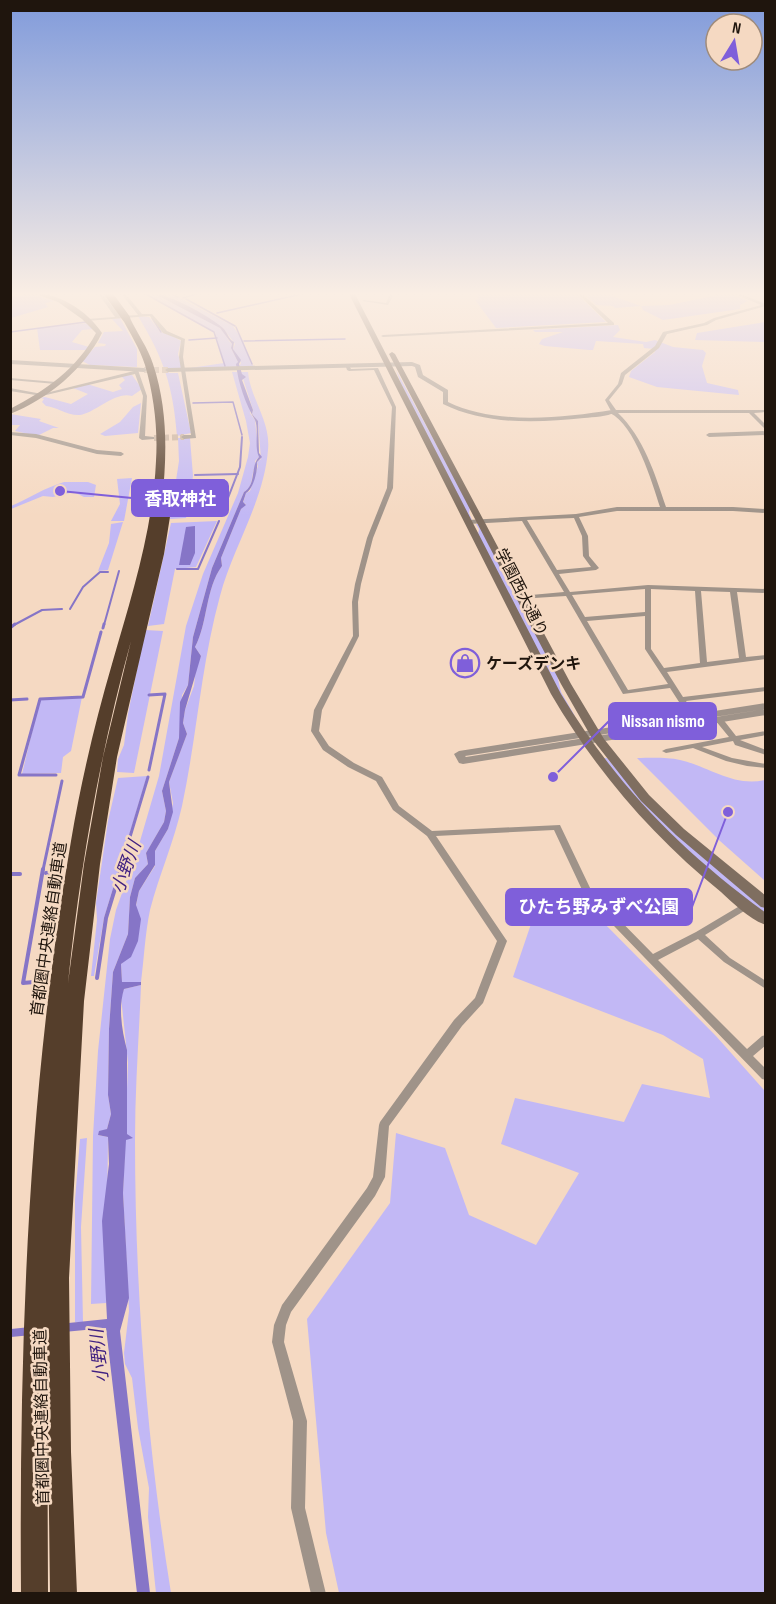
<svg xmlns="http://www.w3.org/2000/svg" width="776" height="1604" viewBox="0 0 776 1604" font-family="'Sofia Sans Condensed','Noto Sans JP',sans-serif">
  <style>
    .green { fill: #c2b8f5 }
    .water { fill: #8675c7 }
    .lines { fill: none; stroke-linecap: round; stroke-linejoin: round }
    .stream-far3 { stroke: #8675c7; stroke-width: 1.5 }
    .stream-far2 { stroke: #8675c7; stroke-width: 2 }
    .stream-far1 { stroke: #8675c7; stroke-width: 3 }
    .stream { stroke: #8675c7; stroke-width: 4 }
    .minor-tunnel-far1 { stroke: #cab29e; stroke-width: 4.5; stroke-dasharray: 4.5 2; stroke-linecap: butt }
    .minor-tunnel { stroke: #cab29e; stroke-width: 6; stroke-dasharray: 6 3; stroke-linecap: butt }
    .tertiary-tunnel { stroke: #cab29e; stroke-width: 6; stroke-dasharray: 6 3; stroke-linecap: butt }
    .minor { fill: #9f9389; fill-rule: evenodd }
    .tertiary { fill: #9f9389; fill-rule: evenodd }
    .secondary { fill: #7f6e60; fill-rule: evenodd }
    .motorway { fill: #553e2b; fill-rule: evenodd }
    .motorway-bridge { stroke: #553e2b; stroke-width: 8 }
    .labels { text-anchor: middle; stroke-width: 5; stroke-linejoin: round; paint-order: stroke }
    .street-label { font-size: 16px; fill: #1f150d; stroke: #f5d9c2 }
    .poi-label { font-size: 16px; font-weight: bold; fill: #1f150d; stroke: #f5d9c2; text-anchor: start }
    .water-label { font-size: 18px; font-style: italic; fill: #412182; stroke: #f5d9c2 }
    .leader { fill: none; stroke: #7f5fda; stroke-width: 2 }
    .callout-dot { fill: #7f5fda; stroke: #f5d9c2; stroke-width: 2 }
    .callout { fill: #7f5fda; stroke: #7f5fda; stroke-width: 2 }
    .callout-label { font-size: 18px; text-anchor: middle; font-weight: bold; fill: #fff }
  </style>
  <rect width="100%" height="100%" fill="#f5d9c2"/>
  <!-- green -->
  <g class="green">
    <path d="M143 292C161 292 208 317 221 329 226 334 227 340 232 344L231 348 238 362 236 367 190 368 224 363 215 332Z"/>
    <polygon points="154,292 169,292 233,326 243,341 251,364 254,366 239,367 241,363 233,349 235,344 223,328 177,301"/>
    <polygon points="474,292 575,292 606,322 496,328 475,300 479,299"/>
    <polygon points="582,292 607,294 641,306 669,305 728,293 748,301 740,305 740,309 663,320 643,310 641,306 615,308 613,306 596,305"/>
    <polygon points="30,294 54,301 45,303 48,307 11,318 11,297"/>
    <path d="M138 316 149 317 160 332 171 335 181 341 178 354 182 368H168L169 373H178L191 433 177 436C173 386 164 359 138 316Z"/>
    <polygon points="120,318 137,349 137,367 90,365 82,361 95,347 105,346 106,344 98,343 104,332 123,331 112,319"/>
    <polygon points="765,322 765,342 695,340 697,333"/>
    <polygon points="88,323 94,329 82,330 72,342 89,347 87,350 40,350 37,328"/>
    <polygon points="618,325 620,330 613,337 646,342 655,340 673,347 703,350 706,353 702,366 707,383 738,390 739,395 657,387 629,377 631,371 655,352 655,349 644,348 643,344 596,341 593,350 589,350 545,346 539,344 542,339 563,332 535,332 533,330"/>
    <polygon points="396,370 470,507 469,513 472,520 470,520 401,384"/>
    <path d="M232 372H237L251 410 250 413 255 420 259 457 255 461 256 465C250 474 255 486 244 492L212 568 193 637 188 685 182 695 179 738 162 791 166 811 164 822 146 853 148 864 135 878 130 897 128 934 113 972 109 1029 108 1095 111 1114 107 1129 98 1135 108 1137 106 1303 91 1304 93 1136 98 1051 110 939 116 910 138 848 159 776 186 626 203 574 238 493 248 457 250 443 246 421Z"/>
    <path d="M241 372H248C250 398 271 421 268 450 264 501 233 547 220 596 201 665 197 736 182 806 174 842 159 875 150 910 145 934 144 959 141 982H122L121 964 125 960 139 891 155 866V851L168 829 173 803 169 782 187 734 183 723 185 710 194 686 196 667 201 656 195 647C208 623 205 589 222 566L221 558 241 509 246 504 243 503 246 493 250 491 258 466 257 462 261 459 258 421 252 414 253 410Z"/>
    <path d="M132 375 142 389 132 396C115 391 95 413 80 415 68 416 54 406 46 406L42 402 44 399 41 398 45 397 71 404 88 394 73 388 87 384 113 392 122 389 119 385 125 380 121 376Z"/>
    <polygon points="141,403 138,433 105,436 100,434 120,422 133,407"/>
    <polygon points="10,414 41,419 39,421 59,428 53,428 37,436 15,431 20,425 12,425"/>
    <polygon points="178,438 190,438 193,476 186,518 170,519 179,461"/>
    <polygon points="132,478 124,521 111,521 120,504 117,479"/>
    <path d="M64 482H88L96 485 94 497H84L74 492 53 497 43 496 11 509V506C30 498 44 488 64 482Z"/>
    <polygon points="217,521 196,567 175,569 164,624 148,626 171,523"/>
    <polygon points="123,522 108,570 98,571 109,543 111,524"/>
    <polygon points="476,524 478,524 557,675 561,692 575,716 570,712 478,535 479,529"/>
    <polygon points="145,630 163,631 134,773 117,772 118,759 124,745 128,714"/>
    <polygon points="82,697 71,751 63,757 61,773 22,774 40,699"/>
    <path d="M604 758H607C655 815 706 863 765 908V915L721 881 640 805Z"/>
    <path d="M637 758C650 758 667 757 680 760 710 767 733 787 765 780V881L720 841Z"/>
    <polygon points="147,776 104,918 94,976 91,976 97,920 96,903 108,821 118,778"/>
    <polygon points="585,904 716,1036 765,1091 765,1593 339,1593 326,1533 307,1319 390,1203 396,1133 445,1148 469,1215 536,1245 579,1173 501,1144 515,1098 624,1122 642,1084 710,1098 703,1059 663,1035 513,977 531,924"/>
    <path d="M141 985C139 1036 135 1088 135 1140 135 1290 147 1445 171 1593H156L148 1517 149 1488 138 1428 132 1378 125 1364 124 1353 129 1311 123 1193 128 1063 121 997 124 989Z"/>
    <polygon points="87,1138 81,1227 83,1322 75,1322 75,1200 80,1139"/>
  </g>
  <!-- water -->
  <g class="water">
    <path d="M151 292C172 296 206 314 223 328 228 333 228 339 234 342L233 349 241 360 239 364 242 374 246 377 242 380 253 410 252 414 258 421 259 453 262 457 257 462C258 469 254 488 246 493L243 502 246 505 241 509 221 558 222 566C205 589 208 623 195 647L201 656 185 710 183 723 187 734 169 782 173 812 168 829 155 851V865L139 891 136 905 141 919 138 941 131 957 121 964 122 982H141V985L124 989C118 1008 122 1031 127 1050V1134L133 1138 126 1140 123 1193 129 1298 120 1331 150 1593H137L106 1328 11 1337V1329L107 1319 102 1221 109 1164 108 1137 98 1135 99 1131 107 1129 111 1114 108 1095 109 1029 113 972 128 934 130 897 135 878 148 864 146 853 164 822 166 811 162 791 179 738 180 702 188 685 193 637 212 568 244 492C257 484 250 466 259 457 254 447 259 429 255 420 246 405 238 383 236 364L238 362 231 348 232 344 220 328Z"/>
    <polygon points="225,479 214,506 211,506 208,513 189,513 193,481"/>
    <polygon points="195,526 195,553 190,565 179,565 186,527"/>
  </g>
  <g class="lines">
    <!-- stream-far3 -->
    <g class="stream-far3">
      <polyline points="142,292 214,332 225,366"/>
      <polyline points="167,292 178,297"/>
      <polyline points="183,298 203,292"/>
      <polyline points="186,299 235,326"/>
      <polyline points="217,313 311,292"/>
      <polyline points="152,318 161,332"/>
      <polyline points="236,327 252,364"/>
      <polyline points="10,332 86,322"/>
      <polyline points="189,340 217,338"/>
      <polyline points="244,341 345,339"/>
      <polyline points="193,403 233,402 242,435"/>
    </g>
    <!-- stream-far2 -->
    <g class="stream-far2">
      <polyline points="195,475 238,474"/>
      <polyline points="221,516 240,467 242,437"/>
      <polyline points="177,569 198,569 219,521"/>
      <polyline points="70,609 83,587 100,572 108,572"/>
      <polyline points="14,625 42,610 62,609"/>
      <polyline points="104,625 119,571"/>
    </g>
    <!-- stream-far1 -->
    <g class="stream-far1">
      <polyline points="10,628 15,624"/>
      <polyline points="103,628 104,624"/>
      <polyline points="149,695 165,694 149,770"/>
      <polyline points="10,700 27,699"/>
      <polyline points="56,775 19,775 40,699 83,697 101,632"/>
      <polyline points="43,870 62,781"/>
      <polyline points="120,870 148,777"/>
    </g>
    <!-- stream -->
    <g class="stream">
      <polyline points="43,869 23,983 45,981"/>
      <polyline points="46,873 60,872"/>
      <polyline points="10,874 20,874"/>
      <polyline points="97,978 106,918 121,869"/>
    </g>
    <!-- minor-tunnel-far1 -->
    <polyline class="minor-tunnel-far1" points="180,437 184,437"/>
    <!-- minor-tunnel -->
    <polyline class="minor-tunnel" points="154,438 184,437"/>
    <!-- tertiary-tunnel -->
    <polyline class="tertiary-tunnel" points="144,370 168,370"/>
    <!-- minor -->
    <g class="minor">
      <polygon points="97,292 101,292 120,316 138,315 120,292 124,292 142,314 152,314 167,331 185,339 183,357 196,438 184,439 181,437 184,435 191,435 179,357 181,340 163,333 150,316 86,321 87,319 115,317"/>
      <polygon points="391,292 395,292 388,305 362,301 364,300 386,303"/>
      <polygon points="576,292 580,292 614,323 614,325 383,337 381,336 383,335 608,323"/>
      <path d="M765 304 766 306 716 320 707 325 667 334 659 348 625 375 622 384 609 400 616 410H766V412L754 413 766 425V430L749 413H618C644 438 655 474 666 507H733L766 509V513L733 511H617L579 517 588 536 589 556 599 568 596 570 559 574 570 592 648 585 766 589V593L737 592 746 657 766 655V659L667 672 683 697 766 687V691L686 701 697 717 693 719H690L670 688 623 694 566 596 518 599V597L520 596 564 592 522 521 468 524 465 522 468 520 576 514 617 507H660C652 482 635 425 610 413L611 411 605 400 618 384 621 373 655 346 663 332 704 323 714 318ZM574 518 582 536 583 556 591 567 557 570 527 520ZM645 589V612L585 617 572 595ZM651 589 695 591 700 663 664 668 651 649ZM701 591 730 592 739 658 707 662ZM645 616V649L668 684 628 690 587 621Z"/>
      <polygon points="346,367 350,367 351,369 378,368 396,407 393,488 373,538 361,584 358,602 359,636 322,710 319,731 329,746 354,763 382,777 399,806 432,831 560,825 592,892 653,954 696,932 743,904 749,904 751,906 749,908 705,935 730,958 766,981 766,989 724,962 698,939 658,960 747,1049 762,1036 766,1035 766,1045 753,1056 766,1069 766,1080 762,1079 585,896 554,830 436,836 507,941 483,1003 462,1026 389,1126 385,1177 375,1196 291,1312 286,1325 284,1342 307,1421 305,1508 326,1594 311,1594 291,1508 293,1421 272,1342 274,1325 282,1305 367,1188 373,1177 379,1125 380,1122 454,1020 475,998 497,941 427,836 393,810 376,781 348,767 323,750 311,731 314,710 353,636 352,602 355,584 367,538 387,488 392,407 374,370 349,371 347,370"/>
      <polygon points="134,369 138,370 147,396 145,436 154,437 154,439 142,440 139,438 143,396 135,374 42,396 10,391 10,388 42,394 134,371"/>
      <polygon points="10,378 56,382 58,383 56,384 10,380"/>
      <polygon points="766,431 766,435 709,437 706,435 709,433"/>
      <polygon points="10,432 36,434 97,450 121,452 124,454 121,456 97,454 36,438 10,435"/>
      <polygon points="716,718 722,718 736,736 766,731 766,735 740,740 766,750 766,755 735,745 733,741 702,747 732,758 766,764 766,768 747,766 726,761 693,748 666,753 662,751 666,749 729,737 715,720"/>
    </g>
    <!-- tertiary -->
    <g class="tertiary">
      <polygon points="730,292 736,292 766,304 766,307"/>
      <polygon points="10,360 144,368 147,370 144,372 10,364"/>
      <path d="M412 362 420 365 423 375 448 390V402C495 425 562 418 612 410L615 412C607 417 594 417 584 418 537 423 485 425 443 404V392L418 377 415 367 412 366 168 372 165 370 168 368Z"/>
      <polygon points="766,703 766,709 465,756 466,757 766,709 766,715 463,764 459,763 454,754 459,751"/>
    </g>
    <!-- secondary -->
    <g class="secondary">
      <path d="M30 292C57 292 87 310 102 333 84 369 48 399 10 414V409C45 391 78 368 96 333L82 319 58 302Z"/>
      <path d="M348 292H354L561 694C616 785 680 850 766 913V925C750 920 733 903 721 892 652 836 596 771 551 694Z"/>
      <polygon points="392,352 395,354 571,684 604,739 649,795 684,829 766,896 766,908 761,907 676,835 641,801 593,740 561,684 389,354"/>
    </g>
    <!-- motorway -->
    <path class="motorway" d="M126 316 130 318C137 333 148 348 153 364 168 409 167 455 162 502L165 490 174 492 164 554 117 757 100 864 84 1001 69 1278 71 1452 77 1594H50L47 1348 48 1594H21C19 1342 28 1089 71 841 81 782 95 722 112 664 131 598 153 530 156 461 158 429 154 396 145 365 140 349 130 333 122 318ZM131 641 103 757 84 864 68 983C80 867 100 753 131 641Z"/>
    <!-- motorway-bridge -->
    <polyline class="motorway-bridge" points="107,292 126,318"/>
  </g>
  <!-- sky -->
  <linearGradient id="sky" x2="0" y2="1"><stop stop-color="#819bdb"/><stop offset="0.57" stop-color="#faeee4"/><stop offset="1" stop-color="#faeee4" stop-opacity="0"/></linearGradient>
  <rect width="776" height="516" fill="url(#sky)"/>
  <!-- icons -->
  <defs>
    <g id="shop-ring" transform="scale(1.5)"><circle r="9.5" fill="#f5d9c2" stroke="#7f5fda" stroke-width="1.5"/><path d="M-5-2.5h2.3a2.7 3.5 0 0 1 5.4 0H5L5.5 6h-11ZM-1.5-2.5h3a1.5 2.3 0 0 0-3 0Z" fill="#7f5fda"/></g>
  </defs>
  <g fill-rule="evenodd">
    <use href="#shop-ring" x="465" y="663"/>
  </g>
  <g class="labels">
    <!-- street labels -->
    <g class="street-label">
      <text transform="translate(522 592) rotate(63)" y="6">学園西大通り</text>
      <text transform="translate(48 929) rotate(-82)" y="6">首都圏中央連絡自動車道</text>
      <text transform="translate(41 1417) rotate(-91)" y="6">首都圏中央連絡自動車道</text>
    </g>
    <!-- poi labels -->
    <g class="poi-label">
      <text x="486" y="669">ケーズデンキ</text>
    </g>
    <!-- water labels -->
    <g class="water-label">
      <text transform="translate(126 867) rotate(-70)" y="6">小野川</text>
      <text transform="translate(99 1356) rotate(-96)" y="6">小野川</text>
    </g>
  </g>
  <!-- callouts -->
  <path class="leader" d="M60 491L132 498M553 777L609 721M728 812L692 907"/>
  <g class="callout-dot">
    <circle cx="60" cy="491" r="6"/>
    <circle cx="553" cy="777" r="6"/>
    <circle cx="728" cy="812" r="6"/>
  </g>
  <g class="callout">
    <rect x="132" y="480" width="96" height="36" rx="6"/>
    <rect x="609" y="703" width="107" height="36" rx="6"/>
    <rect x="506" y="889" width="186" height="36" rx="6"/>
  </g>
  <g class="callout-label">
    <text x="180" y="505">香取神社</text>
    <text x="663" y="727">Nissan nismo</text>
    <text x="599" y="913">ひたち野みずべ公園</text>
  </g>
  <!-- border -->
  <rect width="776" height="1604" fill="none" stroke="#1f150d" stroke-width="24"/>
  <!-- north arrow -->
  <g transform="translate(734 42) rotate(11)"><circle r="28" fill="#f5d9c2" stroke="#9f8b7a" stroke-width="1.5"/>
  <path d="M0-4.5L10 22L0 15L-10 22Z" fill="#7f5fda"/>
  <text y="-9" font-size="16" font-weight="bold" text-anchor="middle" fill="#1f150d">N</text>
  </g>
</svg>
